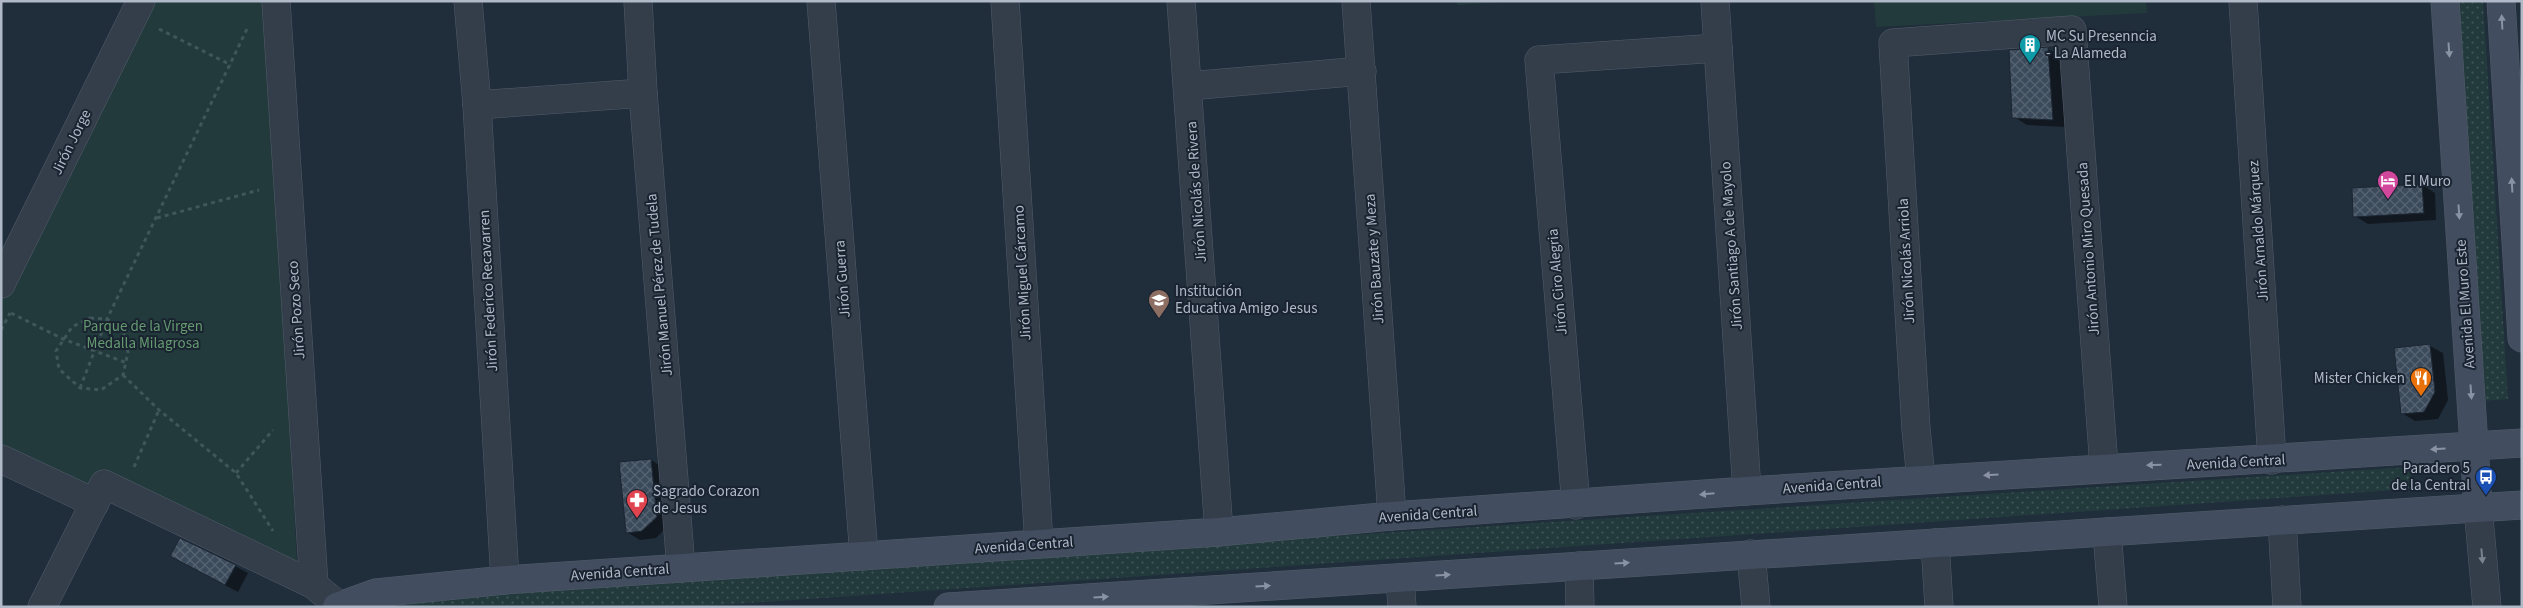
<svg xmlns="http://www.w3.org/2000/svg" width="2523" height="608" viewBox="0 0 2523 608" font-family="'Source Sans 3',sans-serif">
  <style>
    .grass { fill: url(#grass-dots) }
    .park { fill: #223a3c }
    .shadow { fill: #0007 }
    .building { fill: url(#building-cross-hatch); stroke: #1c2532 }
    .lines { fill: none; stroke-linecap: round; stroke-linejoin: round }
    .minor-casing { stroke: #525c69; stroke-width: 29 }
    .tertiary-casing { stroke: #525c69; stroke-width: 29 }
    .secondary-casing { stroke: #525c69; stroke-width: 29 }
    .path { stroke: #40575a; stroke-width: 3; stroke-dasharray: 4 4; stroke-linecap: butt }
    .minor { stroke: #343e4b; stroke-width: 28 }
    .tertiary { stroke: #343e4b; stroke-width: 28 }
    .secondary { stroke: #424d5f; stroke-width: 28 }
    .oneway { fill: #8993a3 }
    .oneway2 { fill: #788290 }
    .labels { text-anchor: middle; stroke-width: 4; stroke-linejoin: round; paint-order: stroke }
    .poi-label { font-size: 15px; fill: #afb9c8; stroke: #1a2330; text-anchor: start }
    .street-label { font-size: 15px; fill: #afb9c8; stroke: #1a2330 }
    .park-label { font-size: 15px; fill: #659a70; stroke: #1a2330 }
  </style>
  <defs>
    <pattern id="grass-dots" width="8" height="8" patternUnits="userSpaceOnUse" patternTransform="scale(1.25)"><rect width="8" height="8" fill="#223a3c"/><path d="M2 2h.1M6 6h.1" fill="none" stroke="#405457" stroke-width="1.8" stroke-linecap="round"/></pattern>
    <pattern id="building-cross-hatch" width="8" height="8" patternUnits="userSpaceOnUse" patternTransform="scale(1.25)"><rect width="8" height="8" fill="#3c4b5b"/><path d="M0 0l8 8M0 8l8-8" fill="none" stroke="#566371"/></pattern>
  </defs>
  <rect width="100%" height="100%" fill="#202d3b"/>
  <!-- grass -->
  <g class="grass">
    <polygon points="2458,1 2483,1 2508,399 2483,401"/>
    <polygon points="2410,467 2411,489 691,607 395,607 438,599 1022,556"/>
  </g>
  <!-- park -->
  <g class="park">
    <polygon points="150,1 269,1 297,567 93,492 1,447 1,301"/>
    <polygon points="1457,1 1518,1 1457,5"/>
    <polygon points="1874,1 2146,1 2147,13 1876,27"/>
  </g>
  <!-- shadow -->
  <g class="shadow">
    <polygon points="2048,49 2061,56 2066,127 2027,125 2014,117"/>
    <polygon points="2422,185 2435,193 2436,220 2368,224 2355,216"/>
    <polygon points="2430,346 2443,353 2448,400 2438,419 2415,421 2402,413"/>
    <polygon points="651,460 664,468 670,524 656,538 640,540 627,532"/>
    <polygon points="185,564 235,566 248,573 238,592"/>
  </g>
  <!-- building -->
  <g class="building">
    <polygon points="2048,47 2053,120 2012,118 2009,50"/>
    <polygon points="2422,184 2424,213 2353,217 2352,188"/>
    <polygon points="2430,344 2435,392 2424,412 2401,414 2394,348"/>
    <polygon points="651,459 657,517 642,531 626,533 619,462"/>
    <polygon points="180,538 236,565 225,585 170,556"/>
  </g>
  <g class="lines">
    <!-- minor casing -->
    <g class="minor-casing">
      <g id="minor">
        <polyline points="276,1 314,585 340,607"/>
        <polyline points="468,1 477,105 505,580"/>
        <polyline points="638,1 643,93 681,568"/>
        <polyline points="821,1 864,556"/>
        <polyline points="1005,1 1039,544"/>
        <polyline points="1181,1 1219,532"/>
        <polyline points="1356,1 1392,516"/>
        <polyline points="1715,1 1747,491"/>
        <polyline points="2243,1 2272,460"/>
        <polyline points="1188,86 1362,71"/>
        <polyline points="477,105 643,93"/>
        <polyline points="1,284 141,1"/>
        <polyline points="1,459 95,503"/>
        <polyline points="1921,479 1916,429 1893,43 2072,30 2104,467"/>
        <polyline points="1576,505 1539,60 1718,48"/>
        <polyline points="2282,520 2287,607"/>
        <polyline points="2107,532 2113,607"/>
        <polyline points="1935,543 1939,607"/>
        <polyline points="1751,554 1756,607"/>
        <polyline points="1579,566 1580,607"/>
        <polyline points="1400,578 1402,607"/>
        <polyline points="42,607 104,484 314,585"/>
      </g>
    </g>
    <!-- tertiary casing -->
    <g class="tertiary-casing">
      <polyline id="tertiary" points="2478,507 2487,607"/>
    </g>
    <!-- secondary casing -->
    <g class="secondary-casing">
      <g id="secondary">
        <polyline points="2445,1 2478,507"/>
        <polyline points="2501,1 2522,338"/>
        <polyline points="337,607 376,593 505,580 1219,532 1392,516 1747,491 2522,443"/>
        <polyline points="948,607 2522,505"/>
      </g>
    </g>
    <!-- path -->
    <g class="path">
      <polyline points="159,29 231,65"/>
      <polyline points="157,218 259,190"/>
      <polyline points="11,313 63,339 127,363"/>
      <polygon points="90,318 107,319 123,330 128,352 123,375 101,390 80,388 59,369 56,351 72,327"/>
      <polyline points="1,330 10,313"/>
      <polyline points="123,375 159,410 236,473 273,531"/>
      <polyline points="80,388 107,319 247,29"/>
      <polyline points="134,467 159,410"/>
      <polyline points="236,473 273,430"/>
    </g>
    <!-- minor -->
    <use href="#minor" class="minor"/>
    <!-- tertiary -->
    <use href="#tertiary" class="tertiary"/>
    <!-- secondary -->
    <use href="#secondary" class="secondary"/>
  </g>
  <!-- one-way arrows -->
  <defs><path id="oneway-solid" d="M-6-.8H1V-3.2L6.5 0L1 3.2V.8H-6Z" transform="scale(1.25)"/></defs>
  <g class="oneway">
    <use href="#oneway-solid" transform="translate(2502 22) rotate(-93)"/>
    <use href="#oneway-solid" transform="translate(2449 50) rotate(86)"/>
    <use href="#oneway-solid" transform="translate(2512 185) rotate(-93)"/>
    <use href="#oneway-solid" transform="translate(2459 212) rotate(86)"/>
    <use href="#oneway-solid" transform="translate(2471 392) rotate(86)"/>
    <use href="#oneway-solid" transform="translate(2438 449) rotate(176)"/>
    <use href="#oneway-solid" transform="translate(2154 465) rotate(178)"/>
    <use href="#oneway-solid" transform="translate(1991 475) rotate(176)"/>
    <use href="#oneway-solid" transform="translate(1707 494) rotate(175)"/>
    <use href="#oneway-solid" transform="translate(1622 563) rotate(-4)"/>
    <use href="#oneway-solid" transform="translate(1443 575) rotate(-4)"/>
    <use href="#oneway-solid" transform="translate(1263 586) rotate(-4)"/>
    <use href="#oneway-solid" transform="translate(1101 597) rotate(-4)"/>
  </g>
  <use class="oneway2" href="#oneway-solid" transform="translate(2482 556) rotate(85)"/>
  <!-- icons -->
  <defs>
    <g id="building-pin" transform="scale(1.125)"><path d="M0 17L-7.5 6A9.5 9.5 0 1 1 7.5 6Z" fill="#0f9aa8" stroke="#1a2330"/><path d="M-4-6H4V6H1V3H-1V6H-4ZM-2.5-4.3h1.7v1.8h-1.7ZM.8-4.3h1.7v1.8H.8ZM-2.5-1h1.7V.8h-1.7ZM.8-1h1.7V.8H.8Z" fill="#fff"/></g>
    <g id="hotel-pin" transform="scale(1.125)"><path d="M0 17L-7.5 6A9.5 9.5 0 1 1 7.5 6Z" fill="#d1479c" stroke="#1a2330"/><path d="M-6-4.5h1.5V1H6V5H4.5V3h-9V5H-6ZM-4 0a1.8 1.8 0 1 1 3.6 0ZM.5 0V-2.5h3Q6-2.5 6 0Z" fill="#fff"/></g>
    <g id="school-pin" transform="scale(1.125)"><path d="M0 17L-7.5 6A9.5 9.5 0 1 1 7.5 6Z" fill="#8d6e63" stroke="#1a2330"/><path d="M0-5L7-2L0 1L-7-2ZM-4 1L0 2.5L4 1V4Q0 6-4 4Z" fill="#fff"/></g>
    <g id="restaurant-pin" transform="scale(1.125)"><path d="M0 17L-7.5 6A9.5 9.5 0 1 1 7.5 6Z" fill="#e8710a" stroke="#1a2330"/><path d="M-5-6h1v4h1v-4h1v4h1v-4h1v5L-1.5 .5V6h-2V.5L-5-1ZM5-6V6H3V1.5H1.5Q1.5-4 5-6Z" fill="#fff"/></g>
    <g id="bus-pin" transform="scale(1.125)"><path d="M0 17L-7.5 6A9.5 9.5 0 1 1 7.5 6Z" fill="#1a4fb4" stroke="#1a2330"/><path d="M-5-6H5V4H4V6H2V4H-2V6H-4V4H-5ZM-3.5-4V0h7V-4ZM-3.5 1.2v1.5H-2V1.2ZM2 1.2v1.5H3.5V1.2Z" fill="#fff"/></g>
    <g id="pharmacy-pin" transform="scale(1.125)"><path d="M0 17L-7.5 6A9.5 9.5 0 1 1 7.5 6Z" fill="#e0444e" stroke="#1a2330"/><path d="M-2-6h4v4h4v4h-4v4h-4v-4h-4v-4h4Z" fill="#fff"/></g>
  </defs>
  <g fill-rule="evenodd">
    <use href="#building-pin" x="2030" y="45"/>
    <use href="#hotel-pin" x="2388" y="181"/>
    <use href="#school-pin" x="1159" y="300"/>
    <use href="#restaurant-pin" x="2421" y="378"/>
    <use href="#bus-pin" x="2486" y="477"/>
    <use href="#pharmacy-pin" x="637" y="500"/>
  </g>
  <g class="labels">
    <!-- poi labels -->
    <g class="poi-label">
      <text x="2046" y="41">MC Su Presenncia<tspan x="2046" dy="17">- La Alameda</tspan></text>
      <text x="2404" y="186">El Muro</text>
      <text x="1175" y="296">Institución<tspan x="1175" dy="17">Educativa Amigo Jesus</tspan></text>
      <text x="2405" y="383" text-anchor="end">Mister Chicken</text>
      <text x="2470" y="473" text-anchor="end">Paradero 5<tspan x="2470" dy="17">de la Central</tspan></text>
      <text x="653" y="496">Sagrado Corazon<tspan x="653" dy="17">de Jesus</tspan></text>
    </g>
    <!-- street labels -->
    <g class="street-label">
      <text transform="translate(71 142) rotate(-64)" y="5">Jirón Jorge</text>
      <text transform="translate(1196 192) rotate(-94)" y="5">Jirón Nicolás de Rivera</text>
      <text transform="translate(2258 231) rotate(-94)" y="5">Jirón Arnaldo Márquez</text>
      <text transform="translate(1731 246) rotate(-94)" y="5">Jirón Santiago A de Mayolo</text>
      <text transform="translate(2088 249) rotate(-94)" y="5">Jirón Antonio Miro Quesada</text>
      <text transform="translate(1374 259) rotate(-94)" y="5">Jirón Bauzate y Meza</text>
      <text transform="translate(1906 261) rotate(-93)" y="5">Jirón Nicolás Arriola</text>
      <text transform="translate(1022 273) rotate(-93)" y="5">Jirón Miguel Cárcamo</text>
      <text transform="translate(842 279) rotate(-94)" y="5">Jirón Guerra</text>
      <text transform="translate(1557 282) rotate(-95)" y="5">Jirón Ciro Alegria</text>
      <text transform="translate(659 285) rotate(-95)" y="5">Jirón Manuel Pérez de Tudela</text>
      <text transform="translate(488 291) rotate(-93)" y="5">Jirón Federico Recavarren</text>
      <text transform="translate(2465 304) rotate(-94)" y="5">Avenida El Muro Este</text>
      <text transform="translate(296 310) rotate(-94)" y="5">Jirón Pozo Seco</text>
      <text transform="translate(2236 462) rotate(-3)" y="5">Avenida Central</text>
      <text transform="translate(1832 485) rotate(-4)" y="5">Avenida Central</text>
      <text transform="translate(1428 514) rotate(-4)" y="5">Avenida Central</text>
      <text transform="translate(1024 545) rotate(-4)" y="5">Avenida Central</text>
      <text transform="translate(620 572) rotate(-4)" y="5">Avenida Central</text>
    </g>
    <!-- park labels -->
    <g class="park-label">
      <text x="143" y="331">Parque de la Virgen<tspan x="143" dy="17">Medalla Milagrosa</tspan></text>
    </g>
  </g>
  <!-- border -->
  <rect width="2523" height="608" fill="none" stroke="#afb9c8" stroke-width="5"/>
</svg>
